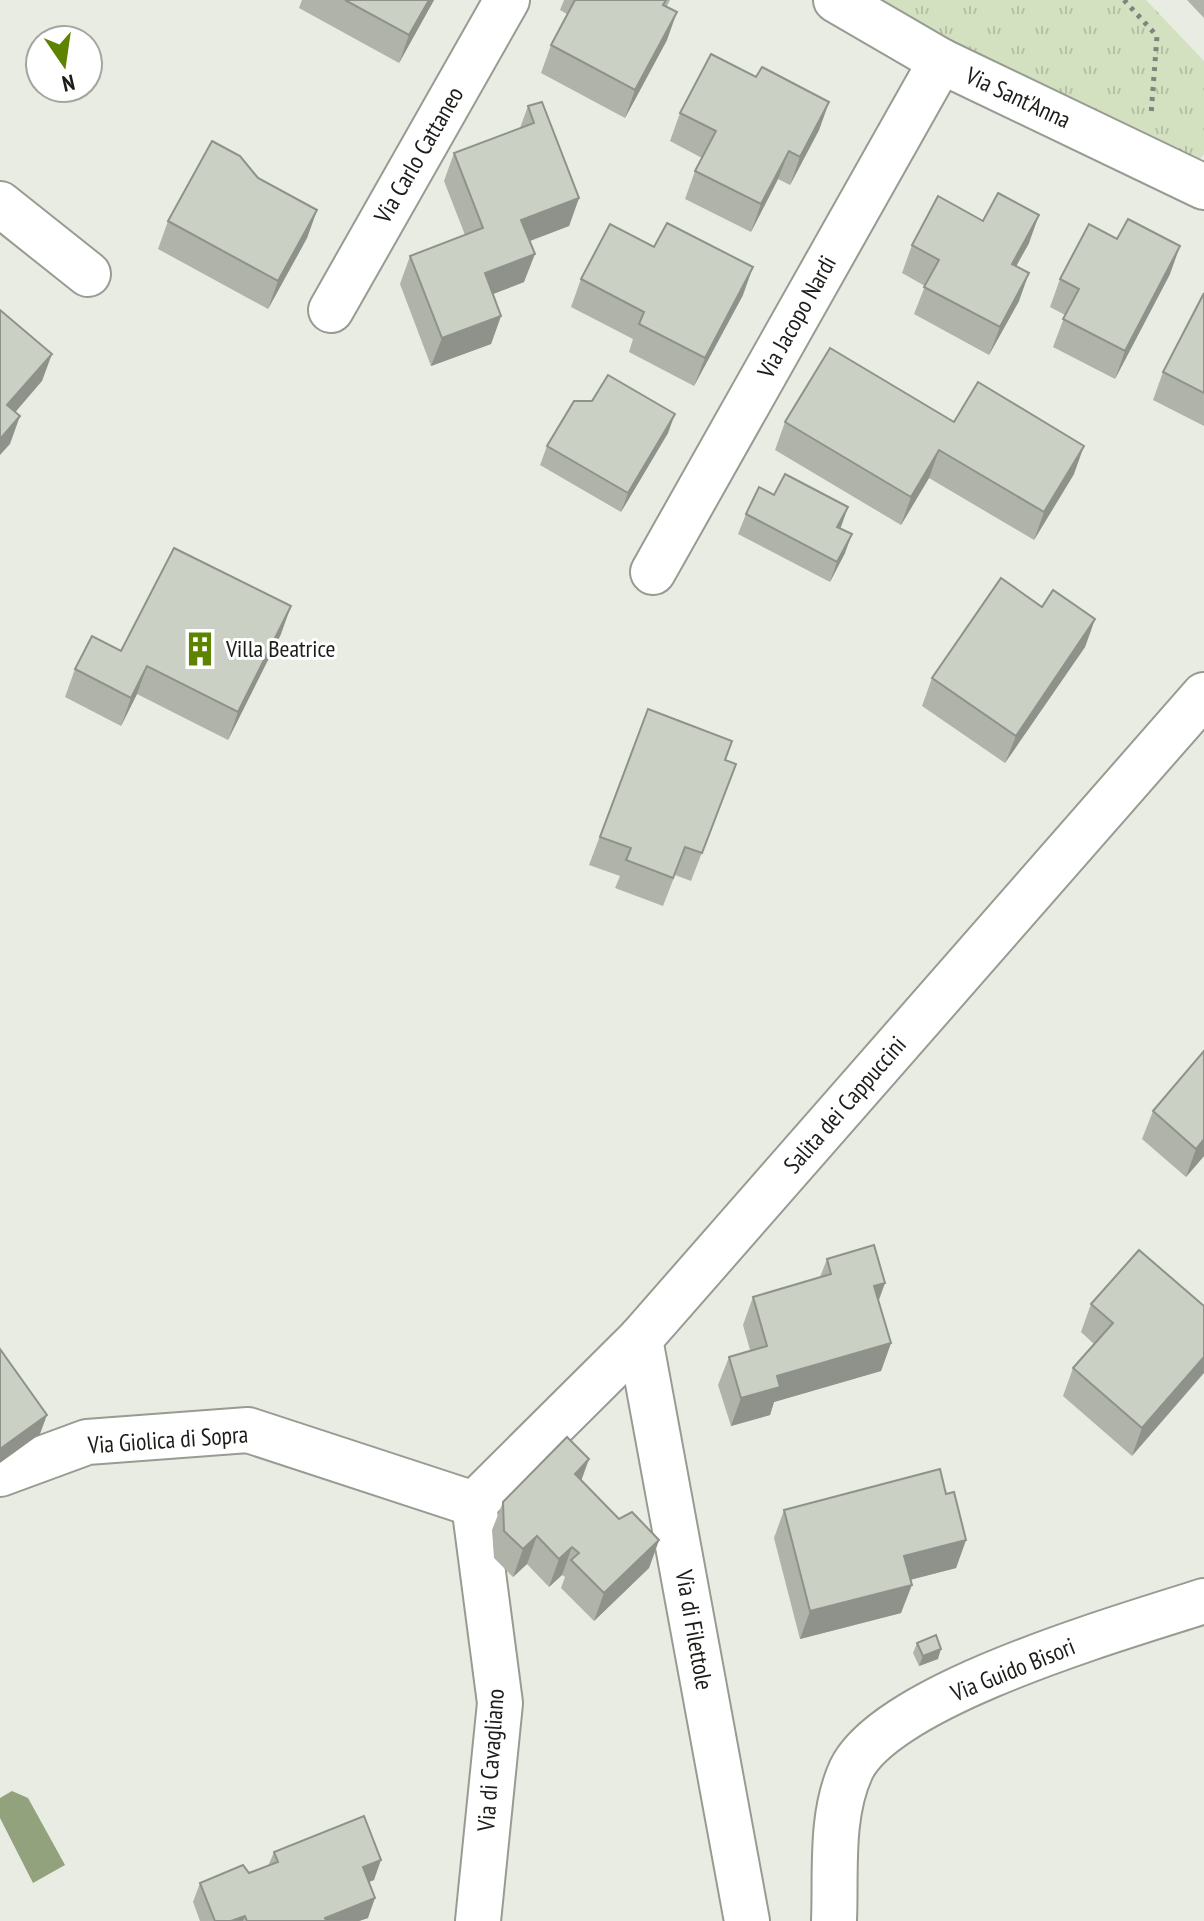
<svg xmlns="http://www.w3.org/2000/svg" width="1204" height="1921" viewBox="0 0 1204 1921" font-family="'PT Sans Narrow',sans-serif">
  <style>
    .park { fill: url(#park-tufts) }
    .water { fill: #92a27d }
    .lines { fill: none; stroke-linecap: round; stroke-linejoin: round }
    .minor-casing { stroke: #979c92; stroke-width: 48 }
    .path { stroke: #81847d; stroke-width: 5; stroke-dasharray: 4 6; stroke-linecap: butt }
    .minor { stroke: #fff; stroke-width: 44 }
    .wall { fill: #afb3a9 }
    .shaded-wall { fill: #8e928a }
    .building { fill: #cbd0c5; stroke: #8e928a; stroke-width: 2 }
    .labels { text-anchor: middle; stroke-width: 6; stroke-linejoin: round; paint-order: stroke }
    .street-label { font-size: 24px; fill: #1b1d19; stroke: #fff }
    .poi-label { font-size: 24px; fill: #1b1d19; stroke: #fff; text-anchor: start }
  </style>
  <defs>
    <pattern id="park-tufts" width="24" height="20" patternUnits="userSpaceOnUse" patternTransform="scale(2)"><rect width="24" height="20" fill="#d3e1c0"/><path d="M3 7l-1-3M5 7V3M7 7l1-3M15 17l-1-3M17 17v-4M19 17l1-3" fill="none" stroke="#b5c1a4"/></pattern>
  </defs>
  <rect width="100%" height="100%" fill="#e8ece2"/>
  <!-- park -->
  <polygon class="park" points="861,0 1146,0 1204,61 1204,154 1191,169"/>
  <!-- water -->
  <polygon class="water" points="12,1791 28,1798 65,1865 33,1883 0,1818 0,1798"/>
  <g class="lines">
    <!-- minor casing -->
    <g class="minor-casing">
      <g id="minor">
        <polyline points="836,0 941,61 1204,187"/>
        <polyline points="0,204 88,274"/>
        <polyline points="331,310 507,0"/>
        <polyline points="653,572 941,61"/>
        <polyline points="640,1339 747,1921"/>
        <polyline points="0,1474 87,1442 248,1430 474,1504"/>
        <polyline points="474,1504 640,1339 1204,695"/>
        <polyline points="474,1504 500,1703 478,1921"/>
        <path d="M834 1921C836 1872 830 1816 851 1770 887 1694 1124 1627 1204 1601"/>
      </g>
    </g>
    <!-- path -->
    <polyline class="path" points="1124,0 1157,36 1151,115"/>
    <!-- minor -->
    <use href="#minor" class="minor"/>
  </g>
  <!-- wall -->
  <g class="wall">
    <polygon points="302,0 434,0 399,63 299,8"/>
    <polygon points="564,0 670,0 667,6 667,40 625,118 541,73 551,45 567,14 560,10"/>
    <polygon points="1187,0 1204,0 1204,18"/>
    <polygon points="756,77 829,102 819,130 790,185 778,179 751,232 685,199 695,171 702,158 670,141 680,113"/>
    <polygon points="528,106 579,198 569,226 530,241 524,282 493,294 501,316 491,344 431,366 400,284 410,256 465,235 444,181 454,153 520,128"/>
    <polygon points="317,210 307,238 268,309 158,249 168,221"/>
    <polygon points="983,221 1029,243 1016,266 1019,301 989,355 914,314 925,286 902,273 912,245"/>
    <polygon points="1170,274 1115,379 1053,347 1065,315 1050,307 1060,279"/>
    <polygon points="581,279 743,295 694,386 629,352 633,339 571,307"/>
    <polygon points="1204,293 1204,426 1153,400 1163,372"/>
    <polygon points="785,422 954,422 1074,474 1034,540 929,478 901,525 775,450"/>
    <polygon points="668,433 621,512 540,465 547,446"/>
    <polygon points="746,514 840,528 845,553 830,582 738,534"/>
    <polygon points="1042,607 1095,619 1085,647 1005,763 922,706 932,678"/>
    <polygon points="281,634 228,740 137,694 121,726 65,697 75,669 121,651"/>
    <polygon points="648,709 725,760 736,764 691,881 675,875 663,906 615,888 620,876 589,865"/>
    <polygon points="1204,1051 1204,1156 1186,1177 1142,1139 1153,1111"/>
    <polygon points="827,1259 878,1301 891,1343 881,1371 774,1402 770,1415 731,1426 718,1385 729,1357 750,1350 743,1325 753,1297 820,1277"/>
    <polygon points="1091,1304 1204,1306 1132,1456 1063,1396 1073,1368 1094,1344 1081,1332"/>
    <polygon points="582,1481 619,1519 659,1540 649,1568 594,1621 561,1588 565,1577 562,1575 549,1587 527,1564 513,1577 494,1558 492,1530 503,1502"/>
    <polygon points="946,1494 966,1540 956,1568 910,1580 901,1613 800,1639 774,1538 784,1510"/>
    <polygon points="917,1643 938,1659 919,1666 913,1653"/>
    <polygon points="274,1852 374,1880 368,1882 368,1918 359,1921 200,1921 193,1902 200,1883 249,1873 268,1866"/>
  </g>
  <!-- shaded-wall -->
  <g class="shaded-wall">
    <polygon points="429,0 434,0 399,63 409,35"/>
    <polygon points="677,12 667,40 625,118 635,90"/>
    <polygon points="829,102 819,130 790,185 800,157"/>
    <polygon points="789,151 778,179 751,232 761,204"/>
    <polygon points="579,198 569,226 511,248 521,220"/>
    <polygon points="317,210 307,238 268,309 278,281"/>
    <polygon points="1039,215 1029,243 1002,292 1012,264"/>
    <polygon points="1180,246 1170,274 1115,379 1125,351"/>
    <polygon points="535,254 524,282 475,301 485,273"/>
    <polygon points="753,267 743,295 694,386 705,358"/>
    <polygon points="1029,273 1019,301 989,355 1000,327"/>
    <polygon points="501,316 491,344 431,366 442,338"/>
    <polygon points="52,354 42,381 0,430 7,405"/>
    <polygon points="675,414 668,433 621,512 628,493"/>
    <polygon points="20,416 10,444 0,455 0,439"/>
    <polygon points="1084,446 1074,474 1034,540 1044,512"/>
    <polygon points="939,450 929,478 901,525 911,497"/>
    <polygon points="848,507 841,527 830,547 837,527"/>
    <polygon points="852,534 845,553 830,582 837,562"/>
    <polygon points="291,606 281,634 228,740 238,712"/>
    <polygon points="1095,619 1085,647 1005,763 1016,736"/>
    <polygon points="147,666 137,694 121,726 131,698"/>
    <polygon points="1204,1139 1204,1156 1186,1177 1196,1149"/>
    <polygon points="885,1283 875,1311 874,1286"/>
    <polygon points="891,1343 881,1371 774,1402 770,1415 731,1426 741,1398 777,1376"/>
    <polygon points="1204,1357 1204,1373 1132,1456 1142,1428"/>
    <polygon points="47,1415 40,1434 0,1463 0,1449"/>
    <polygon points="589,1459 579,1487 575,1474"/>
    <polygon points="537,1536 527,1564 513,1577 523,1549"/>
    <polygon points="659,1540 649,1568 594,1621 604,1593"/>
    <polygon points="966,1540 956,1568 894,1584 904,1556"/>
    <polygon points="572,1547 562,1575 549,1587 559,1559"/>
    <polygon points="912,1585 901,1613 800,1639 810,1611"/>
    <polygon points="941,1649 938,1659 919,1666 923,1656"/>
    <polygon points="381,1860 374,1880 356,1887 363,1867"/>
    <polygon points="375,1898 368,1918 359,1921 324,1921 325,1918"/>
    <polygon points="245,1916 243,1921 231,1921"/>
  </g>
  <!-- building -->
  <g class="building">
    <polygon points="345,0 429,0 409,35"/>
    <polygon points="575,0 666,0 663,5 677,12 635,90 551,45"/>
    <polygon points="711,54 756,77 762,67 829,102 800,157 789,151 761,204 695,171 716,131 680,113"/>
    <polygon points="542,102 579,198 521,220 535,254 485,273 501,316 442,338 410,256 483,228 454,153 534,123 528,106"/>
    <polygon points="212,141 240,156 258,178 317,210 278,281 168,221"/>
    <polygon points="998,193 1039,215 1012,264 1029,273 1000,327 924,287 939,260 912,245 938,196 983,221"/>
    <polygon points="1128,219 1180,246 1125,351 1063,319 1079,289 1060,279 1089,224 1117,239"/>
    <polygon points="667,223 753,267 705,358 639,324 644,312 581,279 610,224 654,247"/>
    <polygon points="1204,293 1204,393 1163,372"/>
    <polygon points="0,310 52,354 7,405 20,416 0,439"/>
    <polygon points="830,348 954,422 978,382 1084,446 1044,512 939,450 911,497 785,422"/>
    <polygon points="608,375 675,414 628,493 547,446 574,401 592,401"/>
    <polygon points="785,474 848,507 837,527 852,534 837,562 746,514 759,487 774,495"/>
    <polygon points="174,548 291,606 238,712 147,666 131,698 75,669 92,636 121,651"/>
    <polygon points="1001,578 1042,607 1053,590 1095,619 1016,736 932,678"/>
    <polygon points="648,709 732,741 725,760 736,764 702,853 685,847 673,878 626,860 631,848 600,837"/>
    <polygon points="1204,1051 1204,1139 1196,1149 1153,1111"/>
    <polygon points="874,1245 885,1283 874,1286 891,1343 777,1376 780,1387 741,1398 729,1357 767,1346 753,1297 831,1274 827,1259"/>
    <polygon points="1139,1250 1204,1306 1204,1357 1142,1428 1073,1368 1113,1323 1091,1304"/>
    <polygon points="0,1349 47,1415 0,1449"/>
    <polygon points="567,1437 589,1459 575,1474 619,1519 632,1512 659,1540 604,1593 571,1560 579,1553 572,1547 559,1559 537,1536 523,1549 504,1531 503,1502"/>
    <polygon points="940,1469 946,1494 954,1492 966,1540 904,1556 912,1585 810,1611 784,1510"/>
    <polygon points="936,1635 941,1649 923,1656 917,1643"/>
    <polygon points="364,1816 381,1860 363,1867 375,1898 325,1918 326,1921 247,1921 245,1916 231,1921 215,1921 200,1883 243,1865 249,1873 278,1862 274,1852"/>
  </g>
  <!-- icons -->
  <defs>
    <g id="building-bare" transform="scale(2.76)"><path d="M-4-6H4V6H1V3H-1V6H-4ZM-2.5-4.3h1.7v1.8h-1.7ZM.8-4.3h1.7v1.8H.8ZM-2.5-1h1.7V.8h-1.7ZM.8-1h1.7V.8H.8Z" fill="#5e8301" stroke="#fff" stroke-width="2.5" paint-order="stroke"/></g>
  </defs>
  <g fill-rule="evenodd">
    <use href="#building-bare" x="200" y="649"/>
  </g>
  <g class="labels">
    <!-- street labels -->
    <g class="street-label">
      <text transform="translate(1018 98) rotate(25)" y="8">Via Sant'Anna</text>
      <text transform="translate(419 155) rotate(-60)" y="8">Via Carlo Cattaneo</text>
      <text transform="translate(797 317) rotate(-61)" y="8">Via Jacopo Nardi</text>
      <text transform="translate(845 1105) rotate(-49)" y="8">Salita dei Cappuccini</text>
      <text transform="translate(168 1440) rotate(-4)" y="8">Via Giolica di Sopra</text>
      <text transform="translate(694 1630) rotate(80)" y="8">Via di Filettole</text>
      <text transform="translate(1013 1670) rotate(-22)" y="8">Via Guido Bisori</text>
      <text transform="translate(491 1760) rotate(-86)" y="8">Via di Cavagliano</text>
    </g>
    <!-- poi labels -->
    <g class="poi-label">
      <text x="226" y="657">Villa Beatrice</text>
    </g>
  </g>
  <!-- north arrow -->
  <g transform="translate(64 64) rotate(167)"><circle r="38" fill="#ffffff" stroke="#a4a5a3" stroke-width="2"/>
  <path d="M0-6L14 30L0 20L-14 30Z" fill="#5e8301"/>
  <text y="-12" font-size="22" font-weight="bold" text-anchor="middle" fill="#1b1d19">N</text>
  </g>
</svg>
